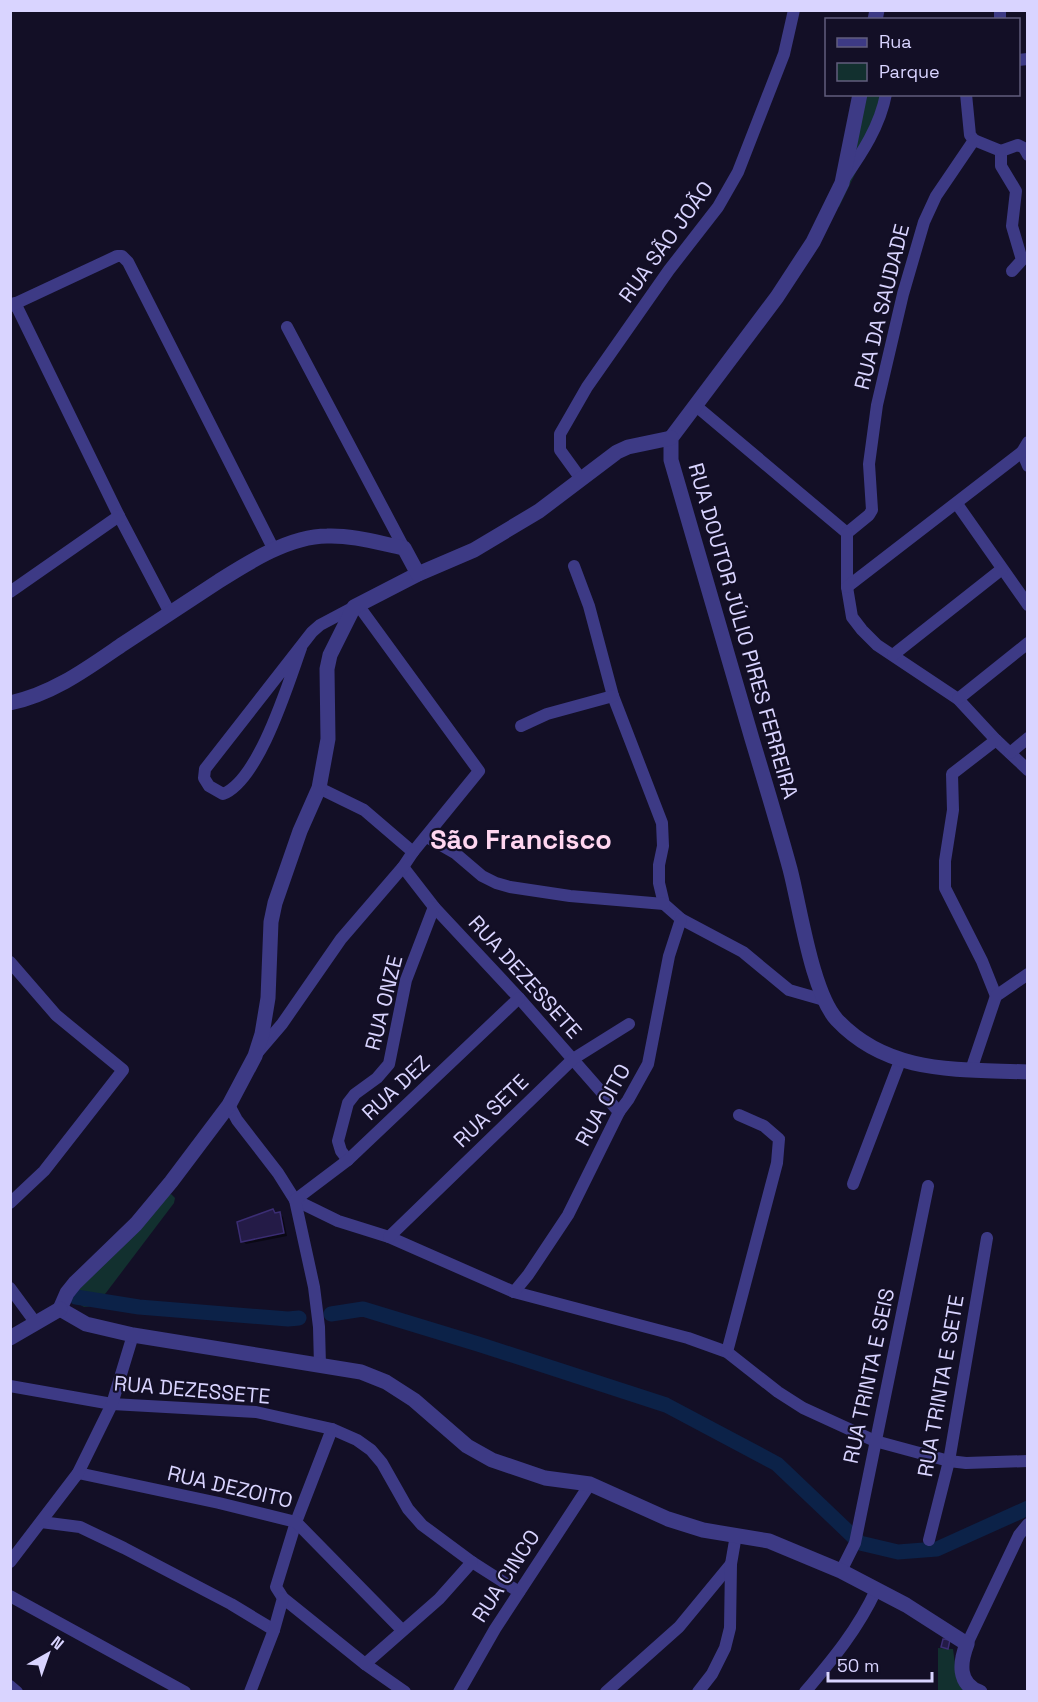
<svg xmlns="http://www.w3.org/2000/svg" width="1038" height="1702" viewBox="0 0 1038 1702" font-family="'Space Grotesk',sans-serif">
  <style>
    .green { fill: #12302f }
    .shadow { fill: #0007 }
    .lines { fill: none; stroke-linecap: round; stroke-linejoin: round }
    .canal { stroke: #0c2248; stroke-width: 15 }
    .building { fill: #241b47; stroke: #3b2d73; stroke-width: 1.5 }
    .minor { stroke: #3d3a85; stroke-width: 12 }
    .tertiary { stroke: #3d3a85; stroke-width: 15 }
    .labels { text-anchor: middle; stroke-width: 4.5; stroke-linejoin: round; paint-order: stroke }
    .street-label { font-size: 21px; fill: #d9d4ff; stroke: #130f26 }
    .district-label { font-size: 27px; font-weight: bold; fill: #ffd6f0; stroke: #130f26 }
  </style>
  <rect width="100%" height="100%" fill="#130f26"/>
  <!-- green -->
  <g class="green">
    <polygon points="864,95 889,95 888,106 839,207 833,201"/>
    <polygon points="171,1194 175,1198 174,1203 96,1306 84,1307 77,1303 74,1294 166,1196"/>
    <polygon points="938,1648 953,1649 955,1664 974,1691 938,1692"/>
  </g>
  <!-- shadow -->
  <polygon class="shadow" points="280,1214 283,1217 287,1236 246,1244 243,1241"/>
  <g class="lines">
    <!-- canal -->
    <g class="canal">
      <polyline points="76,1297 139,1307 288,1319 299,1318"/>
      <polyline points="331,1314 363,1309 478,1344 666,1405 777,1464 860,1543 898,1552 937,1549 1028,1508"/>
    </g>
  </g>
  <!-- building -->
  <g class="building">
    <polygon points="273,1209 275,1213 280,1212 284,1233 241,1242 237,1222"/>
    <polygon points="943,1639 950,1640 948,1649 941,1647"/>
  </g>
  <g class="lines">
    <!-- minor -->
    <g class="minor">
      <polyline points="1000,10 1000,20"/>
      <polyline points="1018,60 1028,59"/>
      <polyline points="966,94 970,135 974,140"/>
      <polyline points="974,140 1001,151 1001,166 1016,191 1012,226 1022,260 1012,271"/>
      <polyline points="1001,151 1018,145 1024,148 1028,155"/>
      <path d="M844 179C862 153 880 126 886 94"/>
      <polyline points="15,303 119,516 170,613"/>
      <polyline points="10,306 117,256 122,256 128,262 274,550"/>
      <polyline points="287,327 404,548"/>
      <polyline points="696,406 847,533"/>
      <polyline points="1022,452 1028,466"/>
      <polyline points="581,479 560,450 560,434 587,387 669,270 718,207 738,172 784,54 794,10"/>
      <polyline points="957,504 1028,605"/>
      <polyline points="847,533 869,515 872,510 869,464 877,405 903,294 924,222 936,196 974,140"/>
      <polyline points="847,533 847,587 852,617 862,630 877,645 958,699 996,740 1028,770"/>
      <polyline points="574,566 589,606 613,696 662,823 663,846 659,865 659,883 664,904 681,919 743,952 789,990 824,1000"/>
      <polyline points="847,587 1022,452 1028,442"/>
      <polyline points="10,592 119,516"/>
      <path d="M301 648C288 684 259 780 223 794L209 786 204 778 205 769 312 632 320 625 354 607"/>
      <polyline points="893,655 1002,569"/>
      <polyline points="958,699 1028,643"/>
      <polyline points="521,726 547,714 613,696"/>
      <polyline points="1010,753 1028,738"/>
      <polyline points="319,788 364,810 413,852"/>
      <polyline points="427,837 455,853 482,876 496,883 510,887 570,896 664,904"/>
      <polyline points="403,867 434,907 519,998 619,1112"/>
      <polyline points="10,962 56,1015 123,1070 44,1171 10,1203"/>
      <polyline points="996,996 982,961 945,888 945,861 953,810 952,774 996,740"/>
      <polyline points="258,1052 282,1024 341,939 403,867 413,852 479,771 358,605"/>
      <polyline points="971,1070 996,996 1028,974"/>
      <polyline points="229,1105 237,1120 278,1173 295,1200 338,1221 389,1237 514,1292 688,1338 727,1352 778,1392 803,1408 875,1441 949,1461 966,1463 1028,1461"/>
      <polyline points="348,1160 341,1151 338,1141 348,1103 355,1094 377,1078 389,1064 406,980 434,907"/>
      <polyline points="853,1184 900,1061"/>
      <polyline points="389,1237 573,1059 629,1024"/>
      <polyline points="10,1288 35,1322"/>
      <polyline points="514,1292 528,1275 568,1215 619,1112 628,1100 648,1064 669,956 681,919"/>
      <polyline points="727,1352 777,1163 779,1139 764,1126 739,1115"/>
      <polyline points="320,1366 319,1327 314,1287 295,1200 348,1160 519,998"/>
      <polyline points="10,1386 112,1404 256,1412 332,1429 357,1440 371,1450 382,1463 408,1509 422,1525 472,1562 519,1592"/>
      <polyline points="332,1429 296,1522 276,1587 283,1598 365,1664 405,1692"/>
      <polyline points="78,1473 219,1503 296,1522 402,1630"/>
      <polyline points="41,1522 80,1527 124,1548 231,1604 274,1630"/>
      <polyline points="929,1540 949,1461 987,1238"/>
      <polyline points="10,1562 78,1473 112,1404 133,1335"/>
      <polyline points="841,1571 855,1543 928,1186"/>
      <polyline points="10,1596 185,1692"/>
      <polyline points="967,1644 1019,1535 1028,1524"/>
      <polyline points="365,1664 439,1599 472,1562"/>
      <polyline points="10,1686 17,1692"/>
      <polyline points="250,1692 274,1630 283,1598"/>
      <polyline points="459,1692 495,1629 590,1484"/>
      <polyline points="606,1692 679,1627 731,1564"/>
      <polyline points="698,1692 712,1674 725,1648 730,1628 731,1564 736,1535"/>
      <path d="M805 1692C833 1659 858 1629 876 1590"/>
    </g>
    <!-- tertiary -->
    <g class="tertiary">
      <polyline points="875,20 877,10"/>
      <path d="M860 94 842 183 813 242 777 297 671 438V460C698 553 725 646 752 739 765 782 778 825 790 869 800 907 812 993 837 1020 889 1075 958 1069 1028 1072"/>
      <path d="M671 438 628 447 617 452 539 511 474 550 418 574 354 607 330 655 327 669 328 739 319 788 300 831 275 903 271 922 268 998 262 1034 255 1056 229 1105 171 1182 136 1224 75 1283 67 1293 60 1309 86 1324 133 1335 361 1372 386 1382 414 1400 467 1446 492 1460 545 1478 590 1484 668 1519 703 1530 769 1541 841 1571 906 1605 967 1644C960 1662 957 1684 980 1692"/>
      <path d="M10 703C53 694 88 668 123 644 155 623 187 602 219 581 249 562 290 536 327 536 352 535 379 543 404 548L418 574"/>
      <polyline points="10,1338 60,1309"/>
    </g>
  </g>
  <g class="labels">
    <!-- street labels -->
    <g class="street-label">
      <text transform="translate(666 242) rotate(-54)" y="7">RUA SÃO JOÃO</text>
      <text transform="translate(882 307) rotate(-76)" y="7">RUA DA SAUDADE</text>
      <text transform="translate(743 631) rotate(74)" y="7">RUA DOUTOR JÚLIO PIRES FERREIRA</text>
      <text transform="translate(525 977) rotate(48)" y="7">RUA DEZESSETE</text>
      <text transform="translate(384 1003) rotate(-76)" y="7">RUA ONZE</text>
      <text transform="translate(396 1088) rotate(-43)" y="7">RUA DEZ</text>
      <text transform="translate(603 1105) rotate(-61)" y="7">RUA OITO</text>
      <text transform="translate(491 1111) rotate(-44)" y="7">RUA SETE</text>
      <text transform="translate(869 1376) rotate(-78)" y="7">RUA TRINTA E SEIS</text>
      <text transform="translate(941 1386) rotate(-80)" y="7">RUA TRINTA E SETE</text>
      <text transform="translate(192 1390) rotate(5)" y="7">RUA DEZESSETE</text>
      <text transform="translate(230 1487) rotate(13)" y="7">RUA DEZOITO</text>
      <text transform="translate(506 1576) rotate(-57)" y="7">RUA CINCO</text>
    </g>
    <!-- district labels -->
    <g class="district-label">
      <text x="521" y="849">São Francisco</text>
    </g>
  </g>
  <!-- border -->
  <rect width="1038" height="1702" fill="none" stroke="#d9d4ff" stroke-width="24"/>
  <!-- legend -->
  <rect x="825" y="18" width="195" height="78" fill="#130f26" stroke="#625e7d" stroke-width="1.5"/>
  <rect x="837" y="38" width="30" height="9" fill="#3d3a85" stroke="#625e7d" stroke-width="1.5"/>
  <text x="879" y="48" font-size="18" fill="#d9d4ff">Rua</text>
  <rect x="837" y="63" width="30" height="18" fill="#12302f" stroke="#625e7d" stroke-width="1.5"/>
  <text x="879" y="78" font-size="18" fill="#d9d4ff">Parque</text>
  <!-- north arrow -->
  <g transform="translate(48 1654) rotate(40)" stroke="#130f26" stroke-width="4.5" paint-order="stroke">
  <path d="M0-4.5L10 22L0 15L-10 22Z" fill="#d9d4ff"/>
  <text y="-9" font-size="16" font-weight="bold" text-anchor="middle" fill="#d9d4ff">N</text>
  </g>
  <!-- scale -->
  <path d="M828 1672v9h104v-9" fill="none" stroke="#d9d4ff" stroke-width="3"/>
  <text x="837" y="1672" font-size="18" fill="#d9d4ff" stroke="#130f26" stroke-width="4.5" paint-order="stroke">50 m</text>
</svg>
